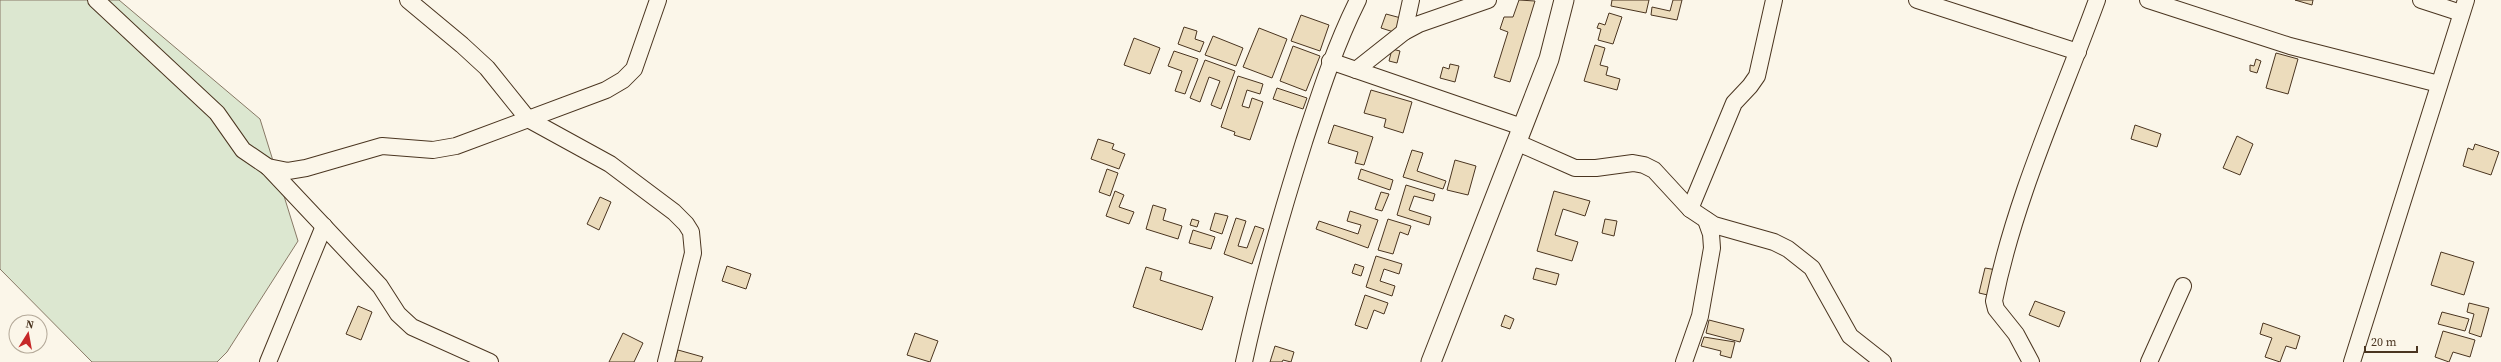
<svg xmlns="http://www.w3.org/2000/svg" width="2501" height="362" viewBox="0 0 2501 362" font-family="'Source Serif 4',serif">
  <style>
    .green { fill: #dce7d0; stroke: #887966 }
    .building { fill: #ecdcbc; stroke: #4a3520 }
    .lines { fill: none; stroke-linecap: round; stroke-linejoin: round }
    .minor-casing { stroke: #4a3520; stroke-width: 18 }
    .tertiary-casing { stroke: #4a3520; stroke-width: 21 }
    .minor { stroke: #fbf6e9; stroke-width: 16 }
    .tertiary { stroke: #fbf6e9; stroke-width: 19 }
  </style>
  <rect width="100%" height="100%" fill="#fbf6e9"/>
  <!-- green -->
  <polygon class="green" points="0,0 119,0 260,119 298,241 227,352 217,362 92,362 0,269"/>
  <!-- building -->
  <g class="building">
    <polygon points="1519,0 1535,1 1510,82 1494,77 1508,32 1500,29 1504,17 1513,17"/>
    <polygon points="1612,0 1649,0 1646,13 1611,6"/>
    <polygon points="1673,0 1682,0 1677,20 1651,15 1652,7 1670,11"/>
    <polygon points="2295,0 2313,0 2312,5"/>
    <polygon points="1609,13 1622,17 1613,44 1598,40 1601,29 1597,28 1599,23 1605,25"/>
    <polygon points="1386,14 1401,18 1397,33 1381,28"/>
    <polygon points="1301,15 1329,25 1320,51 1291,41"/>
    <polygon points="1184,27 1197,31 1195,39 1204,42 1200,52 1178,44"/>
    <polygon points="1259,28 1287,39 1272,78 1243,67"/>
    <polygon points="1213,36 1243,48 1236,66 1205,55"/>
    <polygon points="1134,38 1160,48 1150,74 1124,65"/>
    <polygon points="1595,45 1605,48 1600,65 1608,67 1606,75 1620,79 1617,90 1584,81"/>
    <polygon points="1293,46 1320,56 1306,91 1280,81"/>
    <polygon points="1392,49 1400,51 1397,63 1389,61"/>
    <polygon points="1174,51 1198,59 1185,94 1175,91 1182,71 1168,66"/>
    <polygon points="2276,53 2298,59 2288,94 2266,88"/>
    <polygon points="2256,59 2261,61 2257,73 2250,71 2250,65 2254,66"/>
    <polygon points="1205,60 1235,71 1221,109 1211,105 1220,81 1209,77 1200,102 1190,98"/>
    <polygon points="1450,64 1459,66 1455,82 1440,78 1443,67 1449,69"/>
    <polygon points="1238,76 1263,84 1260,94 1247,90 1242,106 1249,108 1252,98 1263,102 1250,140 1234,135 1235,132 1221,127"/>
    <polygon points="1277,88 1307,98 1303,109 1273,99"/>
    <polygon points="1371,90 1412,102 1403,133 1384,127 1386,119 1364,113"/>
    <polygon points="1334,125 1373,137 1364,165 1355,163 1358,152 1328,143"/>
    <polygon points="2135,125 2161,134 2157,147 2131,139"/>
    <polygon points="2237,136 2253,144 2240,175 2223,168"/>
    <polygon points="1098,139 1114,144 1112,149 1125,154 1119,169 1091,159"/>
    <polygon points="2475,144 2499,152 2491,175 2463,166 2468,148 2473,150"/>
    <polygon points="1412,150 1423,153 1417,171 1446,181 1443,189 1403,177"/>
    <polygon points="1455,160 1476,166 1468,195 1447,190"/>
    <polygon points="1107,169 1118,173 1110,196 1099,192"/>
    <polygon points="1361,169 1393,180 1390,190 1358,179"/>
    <polygon points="1406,185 1435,194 1433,201 1414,196 1409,210 1431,217 1429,225 1397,215"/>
    <polygon points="1115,191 1124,195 1119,207 1134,212 1129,224 1106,216"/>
    <polygon points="1554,191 1590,201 1585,216 1563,209 1555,235 1578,242 1572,261 1537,251"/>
    <polygon points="1381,192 1389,194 1382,211 1375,209"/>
    <polygon points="600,197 611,202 599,230 587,224"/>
    <polygon points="1153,205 1166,209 1163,220 1182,226 1178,239 1146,229"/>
    <polygon points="1350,211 1378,220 1368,248 1316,229 1319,221 1358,234 1361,225 1347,221"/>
    <polygon points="1215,213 1228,216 1222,234 1210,230"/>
    <polygon points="1236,218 1246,221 1238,246 1247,248 1255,226 1264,229 1252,264 1224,254"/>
    <polygon points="1192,219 1199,221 1197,227 1190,225"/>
    <polygon points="1388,219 1411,226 1408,235 1400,232 1393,254 1378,250"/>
    <polygon points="1605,219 1617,221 1614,236 1602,233"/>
    <polygon points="1193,230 1215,237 1211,249 1189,243"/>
    <polygon points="2441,252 2474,262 2464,295 2431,285"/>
    <polygon points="1376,256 1402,264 1399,274 1384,269 1380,281 1395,286 1392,296 1366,287"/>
    <polygon points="1355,264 1364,267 1361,276 1352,273"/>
    <polygon points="727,266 751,274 746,289 722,281"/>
    <polygon points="1146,267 1162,272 1160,280 1213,297 1202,330 1133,307"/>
    <polygon points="1536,268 1559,274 1556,285 1533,279"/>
    <polygon points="1985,268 1997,270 1992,296 1979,293"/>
    <polygon points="1365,295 1388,303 1384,314 1374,310 1367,329 1355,325"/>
    <polygon points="2035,301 2065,312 2059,327 2029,315"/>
    <polygon points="2469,303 2489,308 2481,337 2469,333 2474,314 2467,312"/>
    <polygon points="358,306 372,312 361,340 346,334"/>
    <polygon points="2442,312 2469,319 2465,331 2438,324"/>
    <polygon points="1505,315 1514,319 1510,329 1501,326"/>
    <polygon points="1709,320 1744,329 1740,342 1706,333"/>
    <polygon points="2263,323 2300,336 2296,349 2286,346 2280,362 2265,357 2272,338 2260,334"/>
    <polygon points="2443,331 2475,340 2470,357 2453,352 2449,362 2435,357"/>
    <polygon points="623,333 643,343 634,362 609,362"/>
    <polygon points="915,333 938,341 930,362 907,355"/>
    <polygon points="1704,337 1735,342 1731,358 1720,355 1721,351 1701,346"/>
    <polygon points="1275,346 1294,352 1291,362 1283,360 1282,362 1270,362"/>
    <polygon points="678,350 703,357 701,362 674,362"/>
  </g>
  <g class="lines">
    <!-- minor casing -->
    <g class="minor-casing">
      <g id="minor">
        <polyline points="96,0 217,113 243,150 268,167 288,171 306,168 382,146 433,150 456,146 606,90 623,80 634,69 658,0"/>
        <polyline points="408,0 462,45 487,68 528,119 610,164 674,212 686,224 691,232 693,253 666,362"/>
        <polyline points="1917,0 2078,52"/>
        <polyline points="2148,0 2290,46 2439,84"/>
        <polyline points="2421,0 2461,13"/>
        <polyline points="1404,32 1411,0"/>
        <polyline points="1330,61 1522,127"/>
        <polyline points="1356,70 1404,32 1419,24 1488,0"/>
        <polyline points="1516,142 1575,168 1596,168 1633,163 1644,165 1654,170 1690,209 1714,225 1774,242 1788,249 1812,268 1850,336 1883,362"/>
        <polyline points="268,167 380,286 398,314 412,327 490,362"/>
        <polyline points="1690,209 1734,103 1750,86 1757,76 1774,0"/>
        <polyline points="268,362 324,226"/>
        <path d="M1244 362C1260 288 1281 215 1304 142 1320 93 1335 46 1358 0"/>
        <polyline points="1684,362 1700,316 1712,248 1711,234 1706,220"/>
        <path d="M2031 362 2016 334 1996 309 1994 301C2015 197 2061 99 2097 0"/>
        <polyline points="2149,362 2183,286"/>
        <polyline points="2352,362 2466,0"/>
      </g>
    </g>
    <!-- tertiary casing -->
    <g class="tertiary-casing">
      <polyline id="tertiary" points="1431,362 1549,59 1564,0"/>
    </g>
    <!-- minor -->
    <use href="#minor" class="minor"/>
    <!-- tertiary -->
    <use href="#tertiary" class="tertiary"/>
  </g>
  <!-- north arrow -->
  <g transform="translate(28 334) rotate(11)"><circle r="19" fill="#fbf6e9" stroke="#b4a999"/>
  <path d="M0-3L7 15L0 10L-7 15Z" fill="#c62828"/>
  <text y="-6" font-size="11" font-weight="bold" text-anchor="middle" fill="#4a3520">N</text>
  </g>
  <!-- scale -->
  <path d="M2365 346v6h52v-6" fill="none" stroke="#4a3520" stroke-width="2"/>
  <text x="2371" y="346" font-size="12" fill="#4a3520" stroke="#fbf6e9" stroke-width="3" paint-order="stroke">20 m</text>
</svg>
